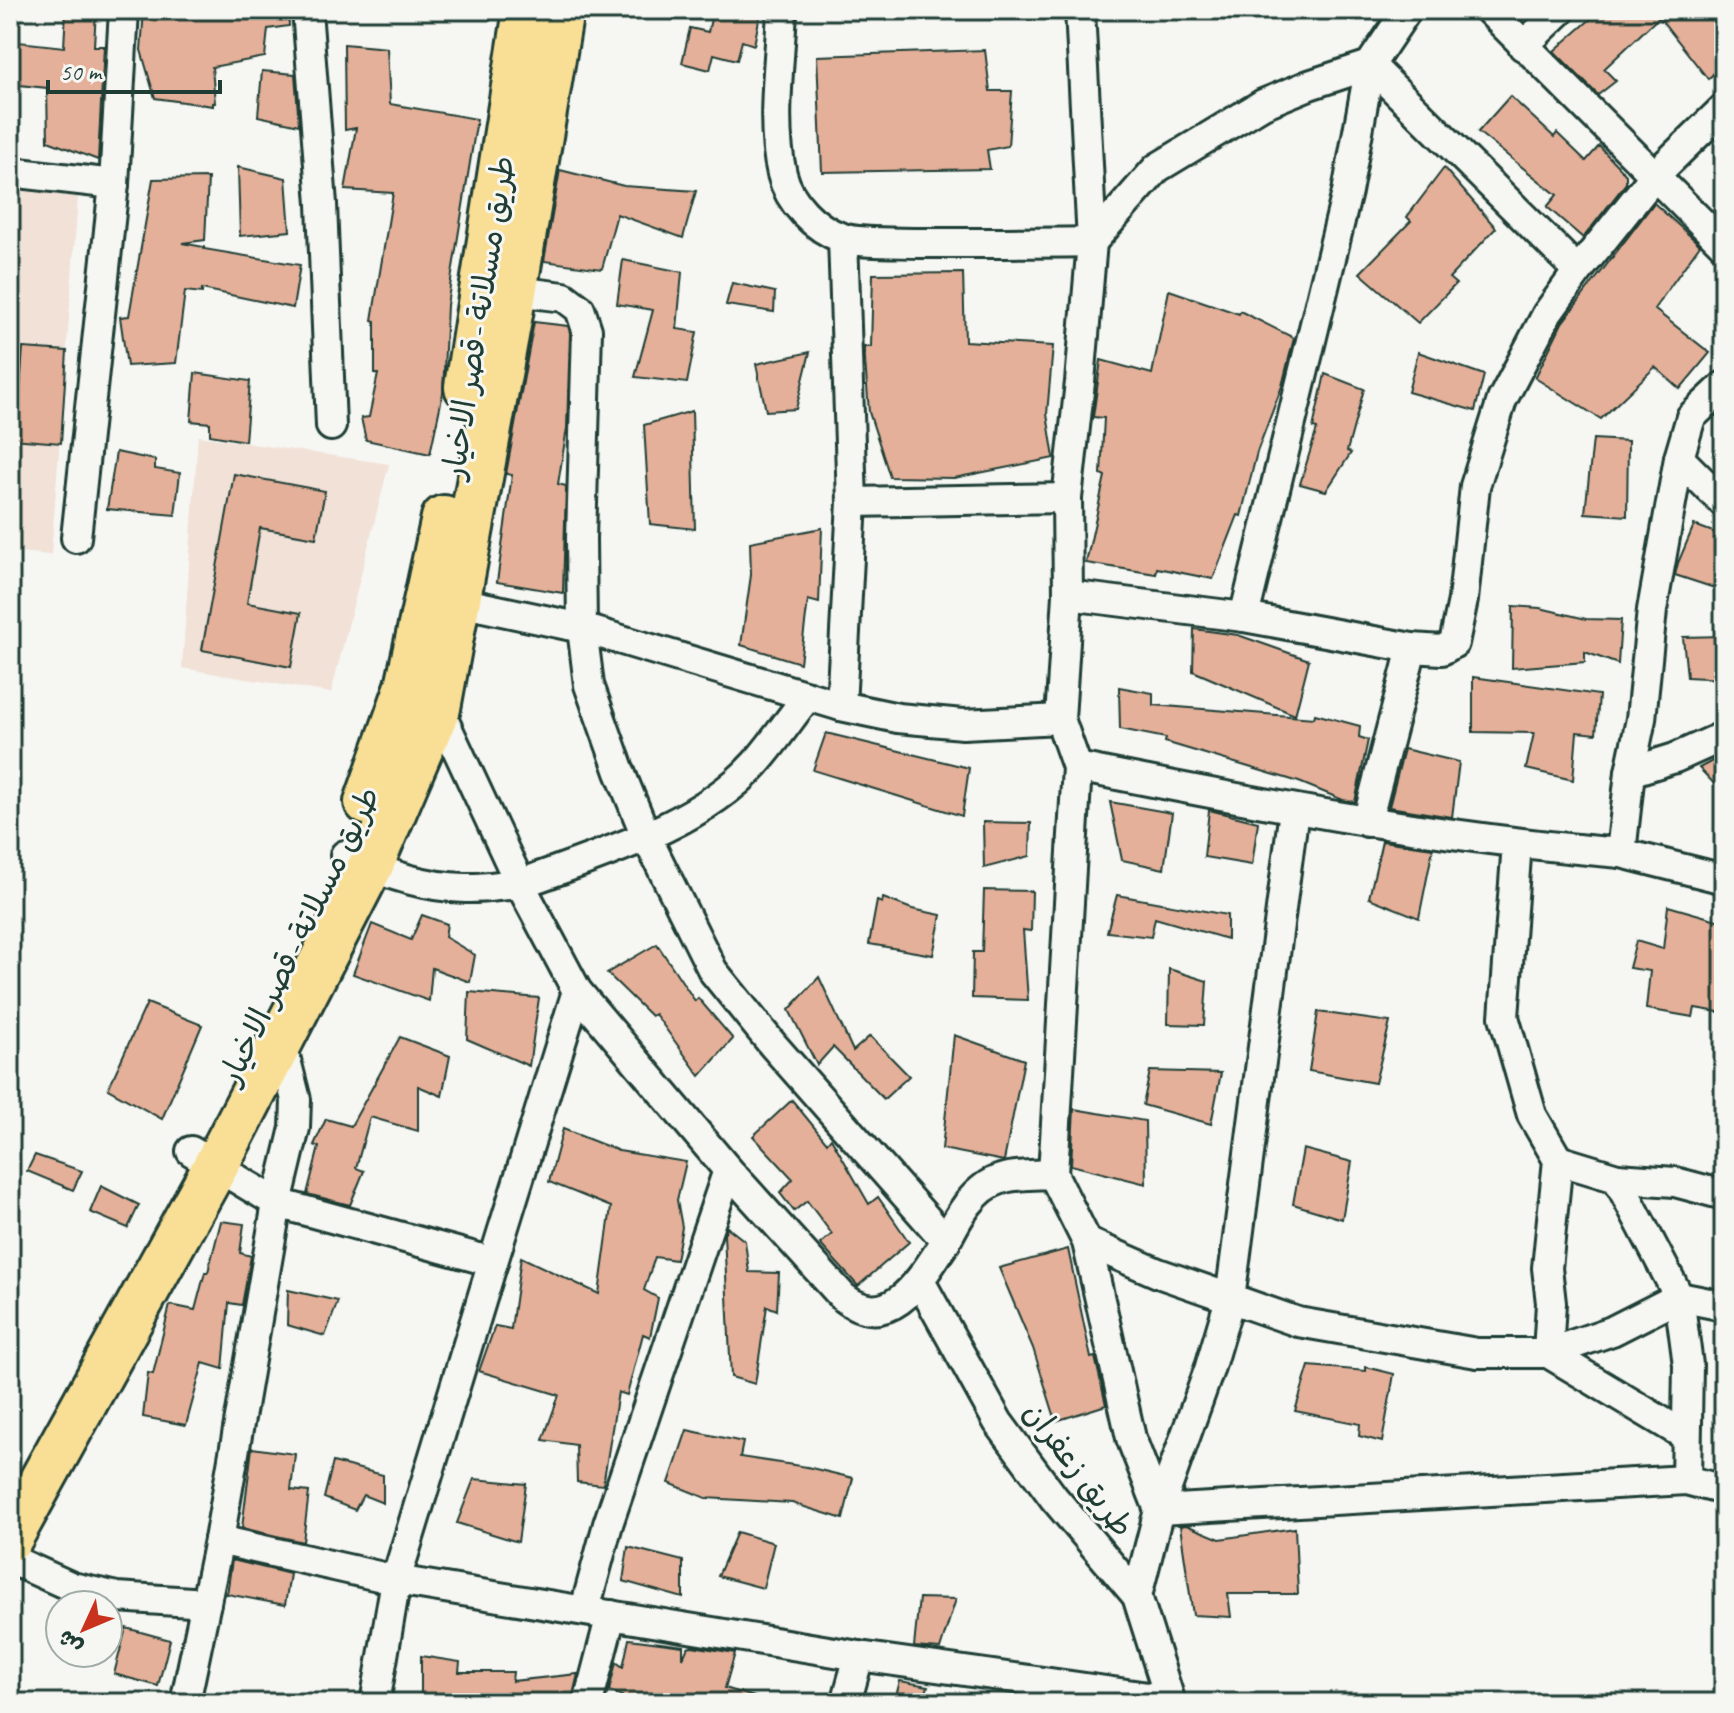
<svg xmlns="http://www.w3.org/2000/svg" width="1734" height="1713" viewBox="0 0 1734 1713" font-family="Caveat,'Playpen Sans Arabic',sans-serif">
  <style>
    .built { fill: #f1e1d7 }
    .building { fill: #e5b099; stroke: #1f3d34; stroke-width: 2 }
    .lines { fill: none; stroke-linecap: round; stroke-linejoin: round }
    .street-casing { stroke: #1f3d34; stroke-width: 34 }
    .primary-casing { stroke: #1f3d34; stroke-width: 50 }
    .street { stroke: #f6f6f2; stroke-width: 28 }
    .primary { stroke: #f9df96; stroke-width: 44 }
    .labels { text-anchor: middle; stroke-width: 6; stroke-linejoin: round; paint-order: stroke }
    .street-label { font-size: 32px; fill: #1f3d34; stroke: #f6f6f2 }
  </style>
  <rect width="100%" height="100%" fill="#f6f6f2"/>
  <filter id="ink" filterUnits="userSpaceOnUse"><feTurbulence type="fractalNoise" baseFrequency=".0125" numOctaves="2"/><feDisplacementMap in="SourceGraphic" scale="16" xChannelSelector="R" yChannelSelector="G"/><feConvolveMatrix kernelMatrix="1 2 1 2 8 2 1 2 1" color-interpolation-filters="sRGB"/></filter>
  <g filter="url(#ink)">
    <!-- built -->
    <g class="built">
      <polygon points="10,188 78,197 51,555 10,551"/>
      <polygon points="198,436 389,464 331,693 182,668"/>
    </g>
    <!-- building -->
    <g class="building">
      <polygon points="66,10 96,10 94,46 104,46 98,160 48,141 47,88 10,84 10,41 64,47"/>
      <polygon points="144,10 288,10 289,26 268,29 265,57 212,67 215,103 213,103 213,106 155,98 141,50"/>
      <polygon points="713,10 735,10 760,15 754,45 742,41 737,60 714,54 710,70 682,63 690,28 708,32"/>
      <polygon points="1601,10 1712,10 1724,29 1724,64 1708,79 1659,17 1604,69 1616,81 1598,95 1554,51"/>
      <polygon points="344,44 387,48 390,104 477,119 447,305 443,393 430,454 366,440 361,418 369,417 378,374 375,374 375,321 372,320 393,193 345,190 356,128 345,130"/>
      <polygon points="985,50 990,91 1012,91 1008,146 987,150 990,169 822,172 817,56"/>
      <polygon points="262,71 295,74 299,125 258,116"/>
      <polygon points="1510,96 1554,137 1557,133 1586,161 1599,146 1626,175 1626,183 1583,238 1547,207 1557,195 1478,132"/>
      <polygon points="238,167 286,178 290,231 240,236"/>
      <polygon points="1444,168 1496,228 1449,278 1456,284 1418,323 1360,273 1411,221 1407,217"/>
      <polygon points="560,170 624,186 696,191 683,238 617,214 602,269 544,261"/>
      <polygon points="208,178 205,240 182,243 204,247 204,249 300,265 293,308 202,289 202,293 185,291 176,363 127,366 120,317 129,316 153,179"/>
      <polygon points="1654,203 1700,245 1654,309 1710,353 1680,389 1655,367 1601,419 1535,378 1562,323"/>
      <polygon points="623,260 682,272 677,329 697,332 687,383 635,377 653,310 617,304"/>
      <polygon points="963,273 965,341 1053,346 1047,414 1054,458 954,478 890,477 869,412 864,347 871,347 873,274"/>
      <polygon points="732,283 775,292 774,312 726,305"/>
      <polygon points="1169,290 1239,314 1240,311 1294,338 1282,386 1257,452 1241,516 1238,515 1213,579 1157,568 1156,574 1086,563 1105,476 1101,474 1104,418 1093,417 1101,360 1152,374"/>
      <polygon points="534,322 568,326 570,333 567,428 558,484 566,486 563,593 497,582 512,475 506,474"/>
      <polygon points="23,348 67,351 61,443 12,439 15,407 10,407 10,388 20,389"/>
      <polygon points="810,352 796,409 766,411 756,364"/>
      <polygon points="1418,352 1484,375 1475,411 1408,392"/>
      <polygon points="195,373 250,381 245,441 210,435 210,423 191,421"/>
      <polygon points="1325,374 1364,389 1347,451 1351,453 1326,491 1300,484 1317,429 1313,428"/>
      <polygon points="692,411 695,529 650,524 644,425"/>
      <polygon points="1593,439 1628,441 1627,516 1585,513"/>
      <polygon points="116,452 155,460 155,469 180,473 175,515 107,509"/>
      <polygon points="234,474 325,491 316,538 260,528 247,603 301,613 291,667 202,650"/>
      <polygon points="1694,525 1724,536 1724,591 1675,575 1678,563"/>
      <polygon points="822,528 819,603 808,600 800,663 741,645 751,575 750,542"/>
      <polygon points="1513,606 1540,608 1586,619 1621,620 1618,664 1585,652 1585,662 1512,668"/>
      <polygon points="1194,629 1238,635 1309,660 1295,715 1193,671"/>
      <polygon points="1723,636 1724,679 1687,677 1683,637"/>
      <polygon points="1473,677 1599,695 1596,734 1577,732 1573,780 1526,769 1534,733 1473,732"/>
      <polygon points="1119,687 1153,693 1153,705 1314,718 1315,714 1360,726 1359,737 1368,740 1355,802 1343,800 1299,782 1165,742 1166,738 1120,729"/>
      <polygon points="826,733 969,768 962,816 813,770"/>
      <polygon points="1404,749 1459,762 1452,817 1389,807"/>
      <polygon points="1724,755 1724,794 1699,768"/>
      <polygon points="1110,802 1172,813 1164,869 1122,860"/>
      <polygon points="1209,810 1258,822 1252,865 1204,857"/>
      <polygon points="983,822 1031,823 1030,856 984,868"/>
      <polygon points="1382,841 1433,848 1419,918 1369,898"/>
      <polygon points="984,890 1032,891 1031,931 1023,930 1028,1000 972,998 973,952 982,952"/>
      <polygon points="1117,895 1227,915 1227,939 1155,918 1151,937 1107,932"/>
      <polygon points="883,898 912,909 941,915 933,955 869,944 877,901 882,903"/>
      <polygon points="1668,906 1724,922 1724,1013 1695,1008 1693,1017 1646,1009 1650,971 1629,968 1636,941 1663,949"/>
      <polygon points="422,915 447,924 445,937 475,955 470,982 432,968 429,1001 353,974 372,924 411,940"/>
      <polygon points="657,944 695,1001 698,998 733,1039 700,1076 655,1014 651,1016 607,973"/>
      <polygon points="1169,969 1207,981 1204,1025 1168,1024"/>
      <polygon points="819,977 853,1051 870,1036 909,1076 884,1099 833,1047 817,1065 789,1010"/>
      <polygon points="469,992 539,998 529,1066 467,1039"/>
      <polygon points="147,1003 202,1025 162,1119 108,1089"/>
      <polygon points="1318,1012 1390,1022 1375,1083 1309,1071"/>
      <polygon points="954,1035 1024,1060 1004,1161 942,1149"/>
      <polygon points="400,1037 450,1056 442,1096 418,1086 418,1131 370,1117 356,1168 364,1171 350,1205 307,1194 319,1147 314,1145 326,1119 351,1126"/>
      <polygon points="1150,1071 1221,1073 1211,1124 1143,1105"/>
      <polygon points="792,1100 827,1143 831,1138 869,1204 878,1197 909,1242 858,1286 820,1244 832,1234 807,1201 794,1211 780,1193 793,1179 753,1136"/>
      <polygon points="1074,1109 1145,1121 1146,1184 1071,1165"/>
      <polygon points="563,1129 619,1151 686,1162 677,1200 682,1227 676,1260 655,1257 644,1290 658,1298 650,1337 643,1334 627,1395 618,1392 603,1485 577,1482 576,1445 543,1440 559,1395 479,1371 495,1326 511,1329 521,1257 599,1294 611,1207 549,1182"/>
      <polygon points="1303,1149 1352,1162 1342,1219 1293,1204"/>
      <polygon points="35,1155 82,1171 73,1190 27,1171"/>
      <polygon points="101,1186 139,1205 128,1228 90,1212"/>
      <polygon points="221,1221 244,1224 240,1253 251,1256 242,1305 229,1303 223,1369 203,1363 186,1425 143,1417 148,1373 153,1374 170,1305 195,1310 205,1272 208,1272"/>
      <polygon points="727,1227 745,1241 749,1272 779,1273 777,1310 767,1306 755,1384 731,1377 724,1234"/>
      <polygon points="1068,1249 1091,1358 1095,1357 1106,1405 1056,1421 1033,1348 999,1268"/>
      <polygon points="288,1290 338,1301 325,1336 287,1325"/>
      <polygon points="1309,1366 1366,1371 1366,1367 1394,1374 1382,1442 1359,1436 1360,1424 1295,1411"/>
      <polygon points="687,1430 743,1442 740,1457 807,1467 853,1478 843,1519 792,1503 706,1498 669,1483"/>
      <polygon points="252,1448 295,1454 291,1490 309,1492 303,1542 242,1528"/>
      <polygon points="333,1462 383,1475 383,1503 363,1495 355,1510 324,1498"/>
      <polygon points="474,1479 526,1484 518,1542 457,1523"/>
      <polygon points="1186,1525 1220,1539 1295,1528 1298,1594 1228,1594 1231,1617 1193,1615 1180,1526"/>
      <polygon points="737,1532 774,1543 763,1588 718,1576"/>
      <polygon points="628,1547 683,1561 683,1598 623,1581"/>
      <polygon points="232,1560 290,1574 285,1605 227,1594"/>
      <polygon points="919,1598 956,1599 940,1649 914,1647"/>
      <polygon points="126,1628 170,1640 158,1686 114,1674"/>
      <polygon points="629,1639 683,1646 683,1658 688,1647 692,1646 735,1653 725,1688 761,1699 760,1703 620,1703 622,1696 609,1691 616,1662 623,1667"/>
      <polygon points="421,1656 460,1662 459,1672 513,1672 512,1681 578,1674 571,1703 421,1703"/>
      <polygon points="900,1681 928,1686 923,1703 894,1703"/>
    </g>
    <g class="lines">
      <!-- street casing -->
      <g class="street-casing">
        <g id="street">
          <polyline points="307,10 322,204 331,426"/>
          <path d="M782 10C780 62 770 124 782 174 789 202 814 228 842 238 861 244 901 242 921 243 978 243 1035 243 1092 242L1157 168 1263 104 1309 85 1370 65 1407 10"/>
          <polyline points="1080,10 1092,242 1080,382 1067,498 1068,595 1060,719 1077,767 1053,1174 1087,1242 1131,1438 1159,1510 1137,1596"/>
          <polyline points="1489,10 1724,245"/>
          <polyline points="1523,46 1561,10"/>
          <polyline points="1370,65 1578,271"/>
          <polyline points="10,172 114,184"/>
          <path d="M499 289 564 297 580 309 587 330 581 539 582 628 589 685 620 772 646 836 713 971 773 1045 946 1241C922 1277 891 1335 843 1297L728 1170 577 991 520 884C597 855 698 827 755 764 774 743 790 718 808 696"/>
          <polyline points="1724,386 1691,417 1679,458 1652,610 1641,719 1630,772 1621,853 1724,879"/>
          <polyline points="1679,458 1724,503"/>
          <polyline points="852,502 1067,498"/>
          <polyline points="76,538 114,184 124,10"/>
          <polyline points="1068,595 1244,617 1412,648 1442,650 1454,643 1463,600 1475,486 1502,400 1547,314 1578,271 1655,175 1724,108"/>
          <polyline points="441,598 582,628 841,706 898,718 963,724 1060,719"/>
          <polyline points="1244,617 1347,192 1370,65"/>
          <polyline points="841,706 852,502 843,238"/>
          <path d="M1077 767C1258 803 1437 838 1621 853"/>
          <polyline points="1630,772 1675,758 1724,736"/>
          <polyline points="1294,810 1230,1299 1209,1370 1159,1510 1686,1480 1724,1490"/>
          <polyline points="1367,822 1412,648"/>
          <polyline points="1517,843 1504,1017 1532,1115 1558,1160 1547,1268 1551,1303 1548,1353"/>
          <path d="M345 855C382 873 423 887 465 888 483 889 502 885 520 884L438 708"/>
          <polyline points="191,1151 277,1203 493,1262 577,991"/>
          <polyline points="1558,1160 1617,1178 1679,1297 1688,1365 1686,1480"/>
          <polyline points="1617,1178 1675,1182 1724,1195"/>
          <path d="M946 1241C958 1217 974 1187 1001 1179 1016 1174 1037 1175 1053 1174"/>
          <polyline points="1087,1242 1158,1273 1298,1322 1477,1353 1548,1353 1612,1331 1679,1297 1724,1306"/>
          <polyline points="920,1281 998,1422 1054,1498 1137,1596 1171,1703"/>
          <polyline points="1548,1353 1686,1436"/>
          <polyline points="219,1540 396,1580 859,1656 1169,1700"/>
          <polyline points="10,1559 72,1587 117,1597 206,1603"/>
          <polyline points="585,1609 608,1524 728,1170"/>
          <polyline points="185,1703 219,1540 277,1203 295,1128 296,1100 281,1040"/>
          <polyline points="375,1703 396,1580 493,1262"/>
          <polyline points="588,1703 611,1615"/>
          <polyline points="846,1703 859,1656"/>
        </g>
      </g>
      <!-- primary casing -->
      <g class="primary-casing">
        <g id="primary">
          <polyline points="467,387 526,10"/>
          <polyline points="367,802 408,686 444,518"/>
          <polyline points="10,1538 215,1167 281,1040 370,867 438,708 514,292 561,10"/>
        </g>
      </g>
      <!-- street -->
      <use href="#street" class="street"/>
      <!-- primary -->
      <use href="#primary" class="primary"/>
    </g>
  </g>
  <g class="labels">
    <!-- street labels -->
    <g class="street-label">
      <text transform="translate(478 317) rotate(-81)" y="11">طريق مسلاتة -قصر الاخيار</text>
      <text transform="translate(299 935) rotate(-64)" y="11">طريق مسلاتة -قصر الاخيار</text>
      <text transform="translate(1079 1469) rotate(53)" y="11">طريق زعفران</text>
    </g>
  </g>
  <!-- margin -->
  <rect width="1734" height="1713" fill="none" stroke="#f6f6f2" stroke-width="40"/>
  <rect x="20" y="20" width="1694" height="1673" fill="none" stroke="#1f3d34" stroke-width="3" filter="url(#ink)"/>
  <!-- north arrow -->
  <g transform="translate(84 1629) rotate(226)"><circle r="38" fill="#f6f6f2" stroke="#a0aca6" stroke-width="2"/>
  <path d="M0-6L14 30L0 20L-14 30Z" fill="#c8321e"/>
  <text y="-12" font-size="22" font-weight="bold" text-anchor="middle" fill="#1f3d34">ش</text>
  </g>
  <!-- scale -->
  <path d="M48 80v12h172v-12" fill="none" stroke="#1f3d34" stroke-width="4"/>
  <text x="60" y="80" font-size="24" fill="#1f3d34" stroke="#f6f6f2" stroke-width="6" paint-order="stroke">50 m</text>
</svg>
